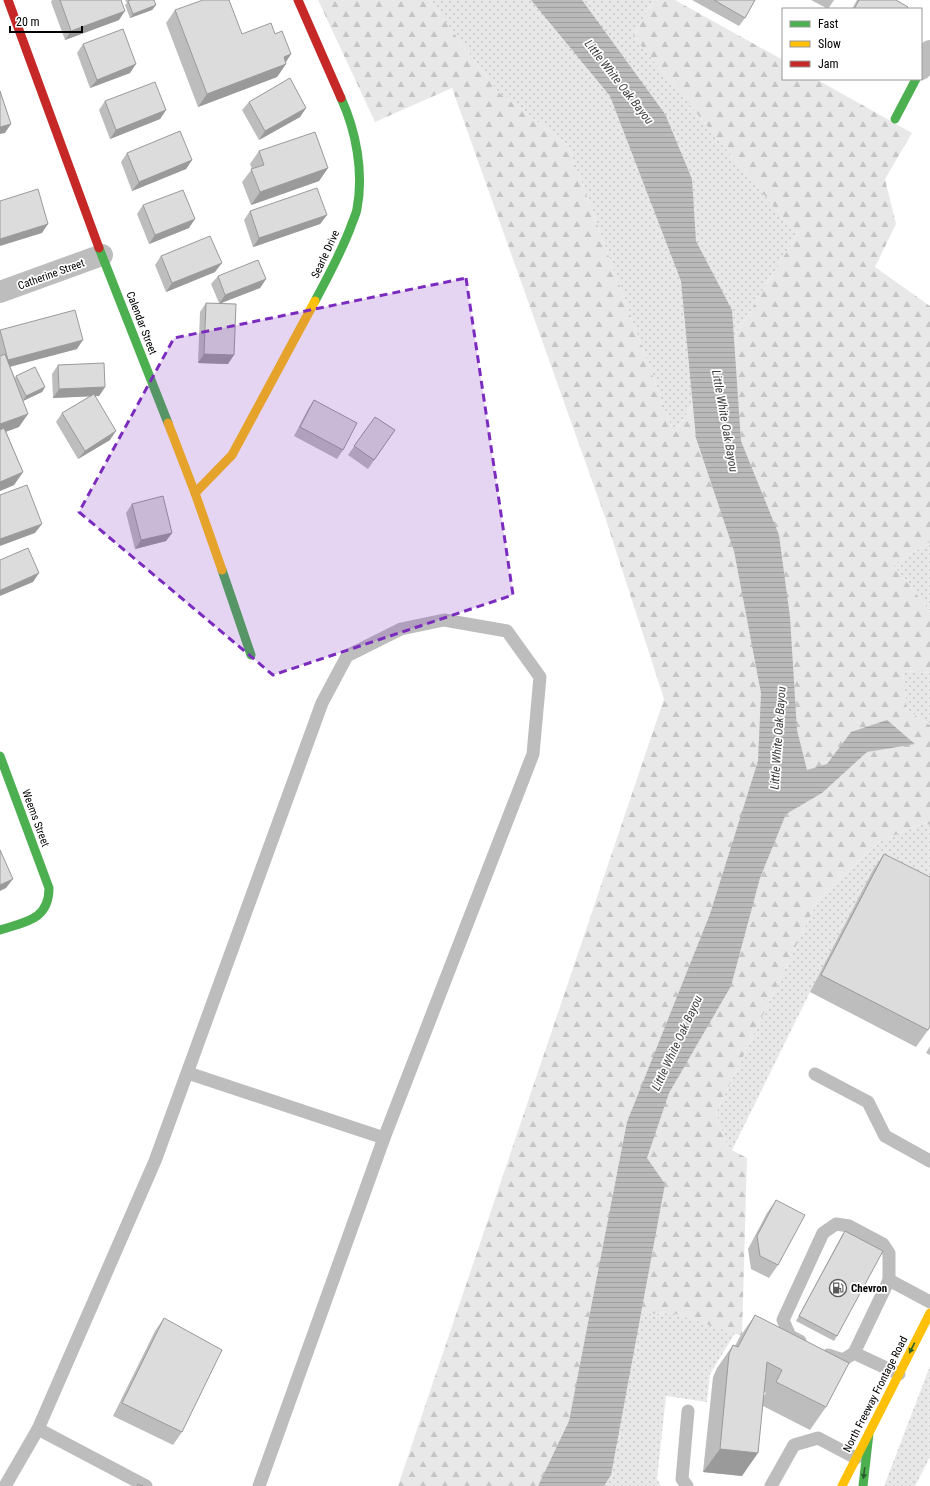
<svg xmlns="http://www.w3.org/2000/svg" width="930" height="1486" viewBox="0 0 930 1486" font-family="'Roboto Condensed',sans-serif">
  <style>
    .grass { fill: url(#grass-dots) }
    .forest { fill: url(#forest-firs) }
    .water { fill: url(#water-rules) }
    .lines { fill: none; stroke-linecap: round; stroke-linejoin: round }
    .lane { stroke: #bdbdbd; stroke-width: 13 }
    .street { stroke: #bdbdbd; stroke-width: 22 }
    .fast { stroke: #4caf50; stroke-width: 9 }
    .slow { stroke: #ffc107; stroke-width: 9 }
    .jam { stroke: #c62828; stroke-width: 9 }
    .wall { fill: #bdbdbd; fill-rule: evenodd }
    .shaded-wall { fill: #9a9a9a }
    .building { fill: #dcdcdc; stroke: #9a9a9a }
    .oneway { fill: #2a602c }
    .marked { fill: #7b2cbf; fill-opacity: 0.2; stroke: #7b2cbf; stroke-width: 3; stroke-dasharray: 8 5; stroke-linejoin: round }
    .labels { text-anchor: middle; stroke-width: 3.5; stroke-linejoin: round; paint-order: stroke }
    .street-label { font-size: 11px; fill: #000; stroke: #fff }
    .poi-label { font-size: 11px; font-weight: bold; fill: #000; stroke: #fff; text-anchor: start }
    .water-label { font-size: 12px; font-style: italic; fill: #3e3e3e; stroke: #fff }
  </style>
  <defs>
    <pattern id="grass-dots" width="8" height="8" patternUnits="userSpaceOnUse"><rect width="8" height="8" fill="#e8e8e8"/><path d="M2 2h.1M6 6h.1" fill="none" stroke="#c5c5c5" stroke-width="1.8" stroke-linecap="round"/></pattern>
    <pattern id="forest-firs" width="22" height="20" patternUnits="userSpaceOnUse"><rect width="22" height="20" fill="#e8e8e8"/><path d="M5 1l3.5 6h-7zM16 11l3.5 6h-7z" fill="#c5c5c5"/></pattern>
    <pattern id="water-rules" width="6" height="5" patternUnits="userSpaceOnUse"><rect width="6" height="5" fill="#bababa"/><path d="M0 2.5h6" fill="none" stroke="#9e9e9e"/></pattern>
  </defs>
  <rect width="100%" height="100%" fill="#fff"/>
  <!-- grass -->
  <g class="grass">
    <polygon points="429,0 654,0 633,36 797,235 674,434 568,145 498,92"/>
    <polygon points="930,542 930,611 893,565"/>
    <polygon points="903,671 930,673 930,725 907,710"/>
    <polygon points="925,823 930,825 930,900 873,871 810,992 732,1150 728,1148 716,1113 818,900 880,841"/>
    <polygon points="673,1313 735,1333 710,1374 707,1402 666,1396 657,1479 661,1486 538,1486 569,1421 590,1316"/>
    <polygon points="930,1366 930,1457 915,1486 884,1486"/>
  </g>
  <!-- forest -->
  <polygon class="forest" points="318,0 429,0 498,92 568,145 674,434 797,235 633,36 654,0 675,0 783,60 783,79 816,79 912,133 885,179 896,224 875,267 930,306 930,542 893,565 930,611 930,673 903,671 907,710 930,725 930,825 925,823 880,841 818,900 716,1113 728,1148 747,1158 742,1336 673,1313 590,1316 569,1421 538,1486 398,1486 664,699 605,517 452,88 375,122"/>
  <!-- water -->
  <polygon class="water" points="531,0 582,0 665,114 692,179 696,241 732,310 741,441 779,535 790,617 797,730 807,770 827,764 851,732 887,720 915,744 867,752 822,793 786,814 760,878 731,986 669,1093 647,1158 665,1184 611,1475 604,1486 538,1486 569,1421 627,1122 710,914 758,761 761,693 734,551 696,438 681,281 610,96"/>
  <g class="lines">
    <!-- lane -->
    <g class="lane">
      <polyline points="188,1073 384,1138"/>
      <polyline points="815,1074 868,1102 885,1136 930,1161"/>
      <polyline points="800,1341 790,1336 783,1320 823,1233 836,1224 849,1226 883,1244 889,1253 889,1280 930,1302"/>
      <polyline points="854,1353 889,1280"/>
      <polyline points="828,1355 843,1360 854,1353 899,1374"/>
      <polyline points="38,1429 146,1486"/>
      <polyline points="5,1486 38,1429 155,1161 322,703 347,656 401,629 444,620 507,631 540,677 533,754 384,1138 259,1486"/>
      <polyline points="687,1486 682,1479 688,1411"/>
      <polyline points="771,1486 794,1445 818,1438 856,1458"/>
    </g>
    <!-- street -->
    <g class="street">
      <polyline points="921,69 930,51"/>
      <polyline points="0,292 102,255"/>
    </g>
    <!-- fast -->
    <g class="fast">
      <polyline points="895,119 916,79"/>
      <polyline points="99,248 168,423"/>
      <path d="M315 301C328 277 340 254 350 229 352 222 356 215 357 209 364 172 356 131 341 98"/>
      <polyline points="222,570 251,655"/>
      <path d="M0 756 49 888C49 920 25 922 0 930"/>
      <polyline points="863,1486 869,1433"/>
    </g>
    <!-- slow -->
    <g class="slow">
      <polyline points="168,423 195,493 222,570"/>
      <polyline points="195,493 232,455 315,301"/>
      <polyline points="842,1486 930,1313"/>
    </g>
    <!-- jam -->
    <g class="jam">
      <polyline points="8,0 99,248"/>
      <polyline points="298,0 341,98"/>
    </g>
  </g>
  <!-- wall -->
  <g class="wall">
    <polygon points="52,0 121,0 119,20 65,40 51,2"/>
    <polygon points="125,0 154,0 156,5 152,10 130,18 125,5 127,3"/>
    <polygon points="692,0 755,0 745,18 739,26"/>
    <polygon points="811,0 834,0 828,9"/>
    <polygon points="857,0 896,0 907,9 852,9"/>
    <polygon points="175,10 242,34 275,34 291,54 286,62 286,64 277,77 198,107 166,23"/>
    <polygon points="83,44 130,73 90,88 77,53"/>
    <polygon points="105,101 166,110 160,119 110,139 99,110"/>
    <polygon points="249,102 306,108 300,117 259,140 242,110"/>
    <polygon points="259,151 328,168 319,181 251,205 242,182 252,169 250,164"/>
    <polygon points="127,153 192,160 186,169 132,191 121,162"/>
    <polygon points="143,205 189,228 149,244 137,214"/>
    <polygon points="250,211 327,215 320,224 253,247 244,220"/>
    <polygon points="161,256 215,272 166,292 155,265"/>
    <polygon points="218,276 266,279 260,288 220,303 228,364 198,363 200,312 206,303 219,303 211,284"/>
    <polygon points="0,330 77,349 10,366 15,378 16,376 45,387 42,392 23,401 19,427 6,431 23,472 14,485 0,491"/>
    <polygon points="58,365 105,387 99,396 95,396 110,440 78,459 56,422 62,413 90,396 53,398 52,374"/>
    <polygon points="314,400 343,450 337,459 294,436 308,409"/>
    <polygon points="375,417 395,430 368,469 348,455"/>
    <polygon points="132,504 172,533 166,541 135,549 126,513"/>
    <polygon points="884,854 928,1030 916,1047 810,992 873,870"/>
    <polygon points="930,1046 930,1055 926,1053"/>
    <polygon points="776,1200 778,1265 769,1278 751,1269 748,1249 767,1213"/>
    <polygon points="845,1231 837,1336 834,1341 796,1321 842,1235"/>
    <path d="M755 1315 826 1407 810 1430 763 1406 742 1476 703 1472 713 1377 717 1368 733 1345 735 1346 739 1338ZM764 1392 766 1393 763 1397Z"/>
    <polygon points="164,1318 182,1432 173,1445 113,1416 155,1331"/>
  </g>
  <!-- shaded-wall -->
  <g class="shaded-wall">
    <polygon points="156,5 152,10 130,18 133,14"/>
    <polygon points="125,11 119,20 65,40 71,31"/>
    <polygon points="291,54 283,66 286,64 277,77 198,107 207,94 284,57"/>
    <polygon points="136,64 130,73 90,88 97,80"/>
    <polygon points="306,108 300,117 259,140 265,131"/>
    <polygon points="166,110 160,119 110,139 116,130"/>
    <polygon points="11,124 5,133 0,134 0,127"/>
    <polygon points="192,160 186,169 132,191 139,182"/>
    <polygon points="328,168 319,181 251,205 260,192"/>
    <polygon points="327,215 320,224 253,247 259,238"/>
    <polygon points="195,219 189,228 149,244 155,235"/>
    <polygon points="48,224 42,233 0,246 0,239"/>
    <polygon points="222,263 215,272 166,292 172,283"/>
    <polygon points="266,279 260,288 219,304 225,295"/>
    <polygon points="83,340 77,349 2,369 8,360"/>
    <polygon points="204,354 234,355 228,364 198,363"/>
    <polygon points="45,387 42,392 23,401 26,396"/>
    <polygon points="105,387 99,396 53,398 59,389"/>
    <polygon points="28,414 19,427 0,434 0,424"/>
    <polygon points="116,431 110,440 78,459 85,451"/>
    <polygon points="23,472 14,485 0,491 0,482"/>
    <polygon points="42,524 35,533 0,546 0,539"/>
    <polygon points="172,533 166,541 135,549 141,540"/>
    <polygon points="39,573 33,582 0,596 0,590 1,590"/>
    <polygon points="13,879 6,888 0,891 0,885"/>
    <polygon points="720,1449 758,1453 742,1476 703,1472"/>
  </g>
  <!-- building -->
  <g class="building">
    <polygon points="60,0 121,0 125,11 71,31"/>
    <polygon points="131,0 154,0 156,5 133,14 128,1"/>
    <polygon points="203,0 229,0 242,34 271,23 275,34 282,31 291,54 284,57 286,64 207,94 175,10"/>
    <polygon points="714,0 755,0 745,18"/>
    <polygon points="859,0 896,0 908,7 907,9 854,9"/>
    <polygon points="123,29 136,64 97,80 83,44"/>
    <polygon points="290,78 306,108 265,131 249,102"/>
    <polygon points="155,82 166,110 116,130 105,101"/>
    <polygon points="0,91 11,124 0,127"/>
    <polygon points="180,131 192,160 139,182 127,153"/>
    <polygon points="315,132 328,168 260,192 251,169 264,165 259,151"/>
    <polygon points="317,188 327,215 259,238 250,211"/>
    <polygon points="38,189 48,224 0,239 0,201"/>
    <polygon points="183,190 195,219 155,235 143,205"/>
    <polygon points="210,236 222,263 172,283 161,256"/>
    <polygon points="258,260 266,279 225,295 218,276"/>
    <polygon points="206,303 236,304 234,355 204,354"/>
    <polygon points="75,310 83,340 8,360 0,330"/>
    <polygon points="5,354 28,414 0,424 0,356"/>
    <polygon points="104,363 105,387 59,389 58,365"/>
    <polygon points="35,367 45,387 26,396 16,376"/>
    <polygon points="94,394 116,431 85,451 62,413"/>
    <polygon points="314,400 357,423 343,450 300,427"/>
    <polygon points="375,417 395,430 374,460 354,446"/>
    <polygon points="4,428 23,472 0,482 0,430"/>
    <polygon points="27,485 42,524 0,539 0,495"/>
    <polygon points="163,496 172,533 141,540 132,504"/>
    <polygon points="28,548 39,573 1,590 0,588 0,560"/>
    <polygon points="0,850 13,879 0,885"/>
    <polygon points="884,854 930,877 930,1026 928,1030 821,975"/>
    <polygon points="776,1200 805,1215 778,1265 760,1256 757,1236"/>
    <polygon points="845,1231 883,1251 837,1336 799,1316"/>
    <polygon points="755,1315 849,1363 826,1407 776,1382 782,1370 767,1362 758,1453 720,1449 729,1354 733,1345 738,1347"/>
    <polygon points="164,1318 222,1350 182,1432 122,1403"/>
    <polygon points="138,1484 143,1486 137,1486"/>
  </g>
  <!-- one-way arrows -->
  <defs><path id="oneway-solid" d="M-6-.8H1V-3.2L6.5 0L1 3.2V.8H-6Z"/></defs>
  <g class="oneway">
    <use href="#oneway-solid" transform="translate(912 1348) rotate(117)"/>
    <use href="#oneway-solid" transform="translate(864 1473) rotate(97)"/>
  </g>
  <!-- marked area -->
  <path class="marked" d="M466 278 513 595 273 675 79 512 174 338Z"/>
  <!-- icons -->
  <defs>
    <g id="fuel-ring" transform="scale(0.9)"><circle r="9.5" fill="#fff" stroke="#595959" stroke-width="1.5"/><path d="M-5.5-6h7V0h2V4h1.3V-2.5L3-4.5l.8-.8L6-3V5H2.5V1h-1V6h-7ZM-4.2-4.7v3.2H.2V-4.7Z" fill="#595959"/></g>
  </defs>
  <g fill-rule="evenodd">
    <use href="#fuel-ring" x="838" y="1288"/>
  </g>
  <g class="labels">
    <!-- street labels -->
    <g class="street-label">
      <text transform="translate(325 254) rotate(-65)" y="4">Searle Drive</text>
      <text transform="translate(51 274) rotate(-20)" y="4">Catherine Street</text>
      <text transform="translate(142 323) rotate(69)" y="4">Calendar Street</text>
      <text transform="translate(36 818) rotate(70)" y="4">Weems Street</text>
      <text transform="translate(875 1394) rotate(-63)" y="4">North Freeway Frontage Road</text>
    </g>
    <!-- poi labels -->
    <g class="poi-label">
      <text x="851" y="1292">Chevron</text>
    </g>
    <!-- water labels -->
    <g class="water-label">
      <text transform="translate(619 82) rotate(52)" y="4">Little White Oak Bayou</text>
      <text transform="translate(725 421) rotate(80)" y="4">Little White Oak Bayou</text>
      <text transform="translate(778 738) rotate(-86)" y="4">Little White Oak Bayou</text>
      <text transform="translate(677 1043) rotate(-65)" y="4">Little White Oak Bayou</text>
    </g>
  </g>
  <!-- legend -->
  <rect x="782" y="8" width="140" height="72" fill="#ffffff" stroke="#999999"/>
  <rect x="790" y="21" width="20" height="6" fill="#4caf50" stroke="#999999"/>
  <text x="818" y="28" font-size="12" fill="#000000">Fast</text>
  <rect x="790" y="41" width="20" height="6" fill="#ffc107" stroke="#999999"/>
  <text x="818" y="48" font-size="12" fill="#000000">Slow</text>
  <rect x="790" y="61" width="20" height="6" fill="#c62828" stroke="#999999"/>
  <text x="818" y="68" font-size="12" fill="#000000">Jam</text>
  <!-- scale -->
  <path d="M10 26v6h72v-6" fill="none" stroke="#000000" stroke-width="2"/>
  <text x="16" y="26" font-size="12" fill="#000000" stroke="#ffffff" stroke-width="3" paint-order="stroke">20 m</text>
</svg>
